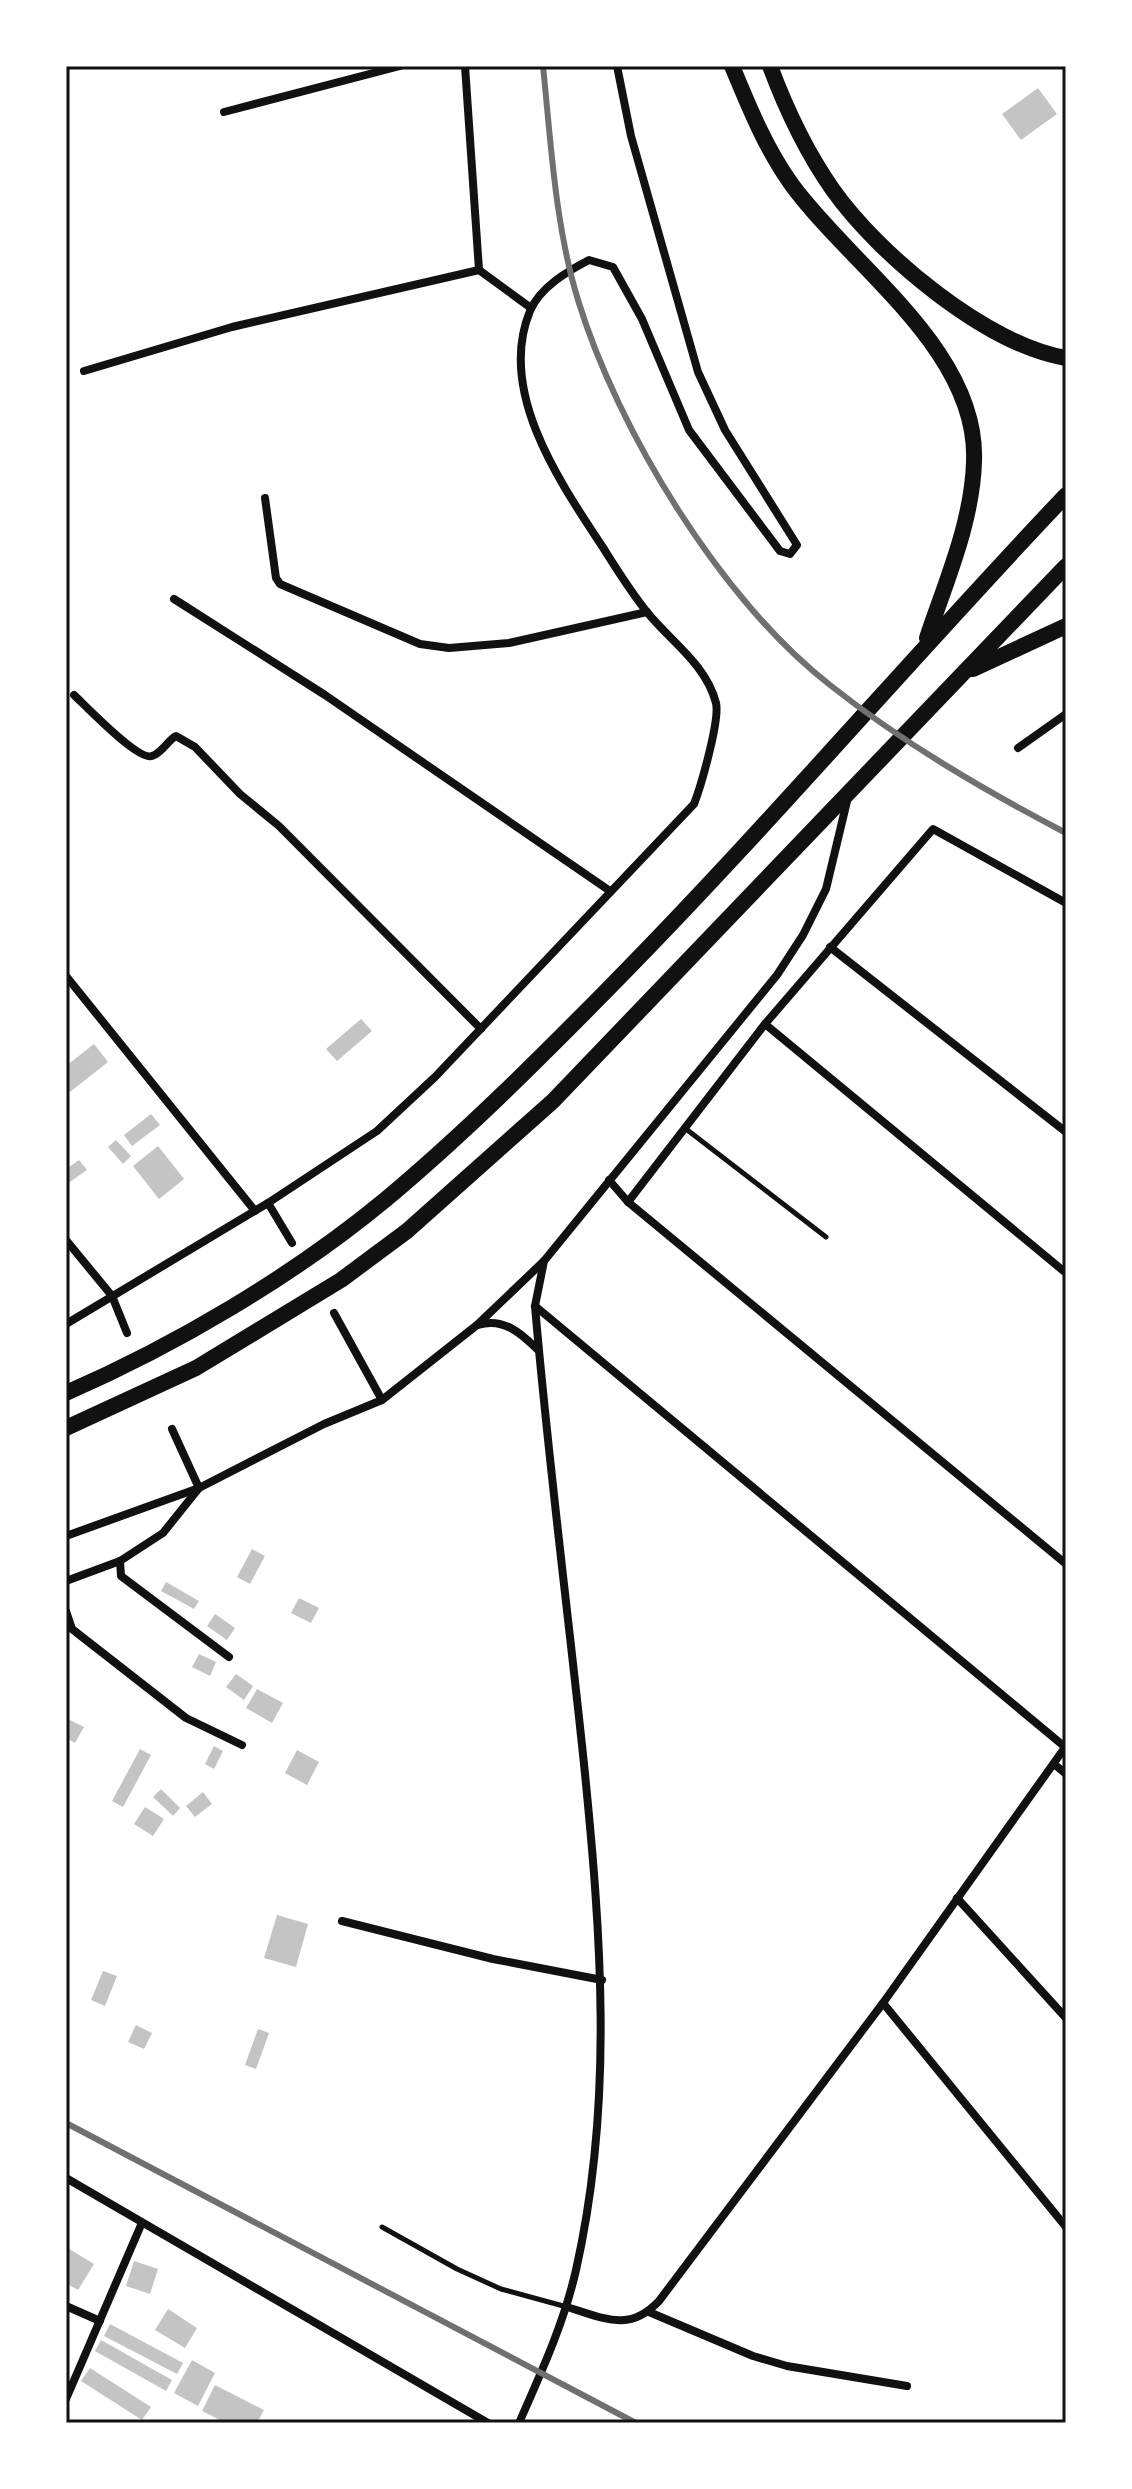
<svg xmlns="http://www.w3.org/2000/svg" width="1132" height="2489" viewBox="0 0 1132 2489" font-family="'Asap Condensed',sans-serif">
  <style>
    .building { fill: #c4c4c4 }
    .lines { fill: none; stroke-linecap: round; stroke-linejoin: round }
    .service { stroke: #111; stroke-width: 5 }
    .minor { stroke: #111; stroke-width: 8 }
    .trunk { stroke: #111; stroke-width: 16 }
    .rail { stroke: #707070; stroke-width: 6 }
    .neatline { fill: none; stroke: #111; stroke-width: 3 }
  </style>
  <rect width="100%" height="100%" fill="#fff"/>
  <!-- building -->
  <g class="building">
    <polygon points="1038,88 1057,114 1021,140 1002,114"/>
    <polygon points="361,1019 372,1031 337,1061 326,1049"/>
    <polygon points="94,1044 108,1062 70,1092 66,1087 66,1066"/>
    <polygon points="151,1114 160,1125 132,1146 124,1135"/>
    <polygon points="116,1140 131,1156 123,1164 108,1147"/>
    <polygon points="158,1146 184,1179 159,1199 133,1166"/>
    <polygon points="79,1160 87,1170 67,1184 66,1169"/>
    <polygon points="252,1549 265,1556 250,1584 237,1577"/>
    <polygon points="166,1582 199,1601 194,1609 161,1591"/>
    <polygon points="299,1598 319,1608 311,1623 291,1613"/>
    <polygon points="215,1614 235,1628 227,1640 207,1626"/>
    <polygon points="199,1654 216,1662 210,1676 192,1667"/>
    <polygon points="236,1674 253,1686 244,1700 226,1687"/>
    <polygon points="257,1689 283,1703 272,1723 246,1708"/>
    <polygon points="66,1718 84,1727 75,1743 66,1738"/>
    <polygon points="214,1746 223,1751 214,1769 205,1764"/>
    <polygon points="140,1749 151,1755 123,1807 112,1801"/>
    <polygon points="297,1750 319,1762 307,1785 285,1773"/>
    <polygon points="161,1789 180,1808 173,1816 153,1797"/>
    <polygon points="203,1792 212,1804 195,1817 186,1806"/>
    <polygon points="145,1807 164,1819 153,1836 134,1824"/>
    <polygon points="277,1915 308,1924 296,1967 264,1958"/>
    <polygon points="103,1971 117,1976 105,2006 91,2000"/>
    <polygon points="136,2025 152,2033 144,2049 128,2042"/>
    <polygon points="258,2029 269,2033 256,2069 245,2065"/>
    <polygon points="66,2247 94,2264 78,2290 66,2283"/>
    <polygon points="134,2261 158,2269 150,2294 126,2286"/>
    <polygon points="168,2309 197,2328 185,2348 155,2330"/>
    <polygon points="110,2324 183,2363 177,2374 104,2336"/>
    <polygon points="101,2340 172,2380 166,2391 95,2351"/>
    <polygon points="192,2360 215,2373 198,2406 174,2393"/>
    <polygon points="90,2368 151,2407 142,2420 81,2381"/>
    <polygon points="215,2385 264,2410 257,2423 226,2423 202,2411"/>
  </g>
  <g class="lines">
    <!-- service -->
    <g class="service">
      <polyline points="686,1129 826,1237"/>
      <polyline points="382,2227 457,2269 501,2289 567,2307"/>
    </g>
    <!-- minor -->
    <g class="minor">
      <polyline points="465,66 479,270 531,308"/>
      <polyline points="224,112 400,66"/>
      <polyline points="84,371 232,327 479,270"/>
      <polyline points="265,498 276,578 280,584 420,644 449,648 509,643 647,612"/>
      <polyline points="174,599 325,695 610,891"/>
      <path d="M74 695C86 706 138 761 152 756 162 753 167 741 176 736L195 747 240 794 279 826 481 1029"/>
      <polyline points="1018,748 1066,714"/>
      <polyline points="830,947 1066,1132"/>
      <polyline points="66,976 255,1211"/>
      <polyline points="765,1024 1066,1273"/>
      <polyline points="609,1180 628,1202 1066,1564"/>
      <polyline points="628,1202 765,1024 933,829 1066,903"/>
      <path d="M268 1203 377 1131 435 1077 694 804C701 786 720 720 716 703 706 664 670 641 647 612 630 591 616 568 602 546 559 481 497 391 530 311 540 287 568 271 589 260L613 267 642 319 689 430 780 551 790 554 797 545 725 430 698 372 631 136 617 66"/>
      <polyline points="66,1240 112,1296 127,1333"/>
      <polyline points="535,1306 1065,1747"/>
      <polyline points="334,1313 382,1400"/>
      <polyline points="66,1324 268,1203 292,1243"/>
      <path d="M478 1325C503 1317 521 1333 538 1350"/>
      <polyline points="172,1429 199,1488"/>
      <polyline points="66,1536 199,1488 324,1424 382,1400 477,1325 544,1261 777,975 803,935 826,889 848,797"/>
      <polyline points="120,1561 121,1576 229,1657"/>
      <polyline points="66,1581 120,1561 163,1533 199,1488"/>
      <polyline points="66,1611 72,1629 186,1718 242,1745"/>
      <polyline points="1054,1764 1066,1774"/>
      <polyline points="957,1898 1066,2018"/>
      <polyline points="342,1921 493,1959 602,1980"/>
      <polyline points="883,2003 1066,2227"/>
      <polyline points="66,2178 488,2423"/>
      <polyline points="66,2306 100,2321"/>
      <path d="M567 2307C604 2318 629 2333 659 2301L883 2003 1066 1746"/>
      <polyline points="649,2312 753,2356 787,2366 907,2386"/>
      <polyline points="66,2399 141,2225"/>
      <path d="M519 2423C541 2373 564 2323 576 2270 614 2102 601 1933 584 1764 568 1611 548 1459 535 1306L544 1261"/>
    </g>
    <!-- trunk -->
    <g class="trunk">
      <path d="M732 66C749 107 766 149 792 185 853 268 979 351 974 462 972 523 946 581 927 638"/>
      <path d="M770 66C786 109 807 153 833 190 879 255 987 345 1066 358"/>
      <polyline points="973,669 1066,626"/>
      <path d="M66 1393C176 1345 293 1276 385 1200 464 1134 536 1062 608 989 766 829 911 658 1066 495"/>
      <polyline points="66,1428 196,1368 341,1280 407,1231 553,1101 1066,566"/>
    </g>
    <!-- rail -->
    <g class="rail">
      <path d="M543 66C551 143 555 225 578 300 618 431 721 600 830 685 903 743 984 790 1066 833"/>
      <polyline points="66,2123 636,2423"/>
    </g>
  </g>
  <!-- border -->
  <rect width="1132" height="2489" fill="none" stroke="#ffffff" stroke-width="136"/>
  <rect x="68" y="68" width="996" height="2353" class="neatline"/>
</svg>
